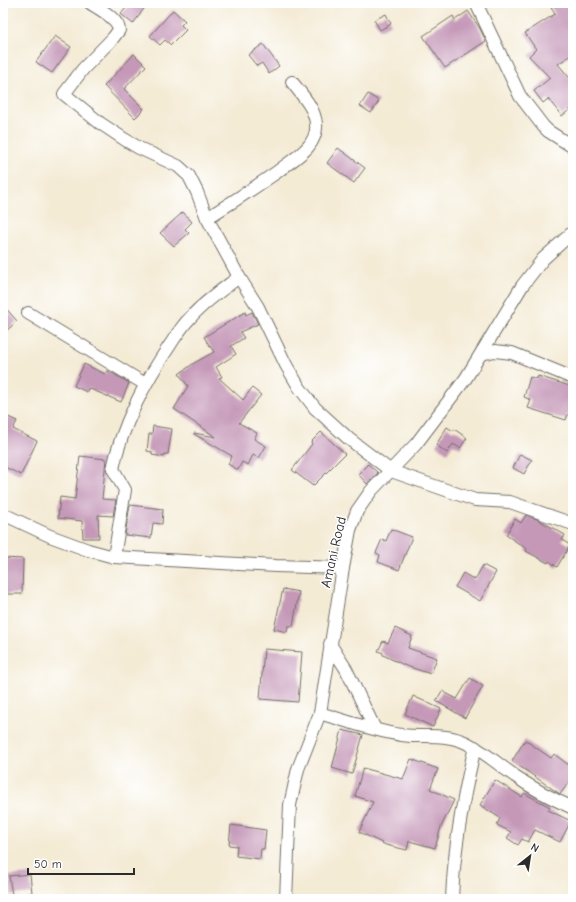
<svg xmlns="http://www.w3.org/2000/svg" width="576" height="902" viewBox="0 0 576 902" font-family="'Comic Neue',sans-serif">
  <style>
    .building { fill: #c598b8 }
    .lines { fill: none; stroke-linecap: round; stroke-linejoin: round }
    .minor-casing { stroke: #716e66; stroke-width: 14 }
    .minor { stroke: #fff; stroke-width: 12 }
    .labels { text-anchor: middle; stroke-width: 3; stroke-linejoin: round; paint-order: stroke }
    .street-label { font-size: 14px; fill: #2b2b2b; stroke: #fff }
  </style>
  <rect width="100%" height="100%" fill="#fff"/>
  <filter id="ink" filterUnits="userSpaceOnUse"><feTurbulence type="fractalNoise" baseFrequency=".025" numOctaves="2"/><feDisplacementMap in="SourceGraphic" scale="8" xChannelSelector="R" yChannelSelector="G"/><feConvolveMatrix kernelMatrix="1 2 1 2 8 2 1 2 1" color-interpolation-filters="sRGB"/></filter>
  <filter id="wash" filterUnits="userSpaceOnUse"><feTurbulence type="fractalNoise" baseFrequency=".012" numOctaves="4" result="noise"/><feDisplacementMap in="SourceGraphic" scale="16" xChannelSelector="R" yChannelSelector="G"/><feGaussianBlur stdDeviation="0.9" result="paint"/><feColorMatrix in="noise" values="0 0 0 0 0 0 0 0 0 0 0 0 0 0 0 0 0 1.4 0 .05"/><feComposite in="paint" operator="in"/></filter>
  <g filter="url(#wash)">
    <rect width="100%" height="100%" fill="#f4ebd5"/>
    <g id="blocks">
      <!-- building -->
      <g class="building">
        <polygon points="130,3 148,3 133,24 121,14"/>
        <polygon points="548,3 573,3 573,54 558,64 573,82 573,107 562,116 548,99 543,103 534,91 550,78 529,56 536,49 525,33 555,14"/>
        <polygon points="173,10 185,21 181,25 186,30 171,45 165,40 160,45 150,36"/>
        <polygon points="468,11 479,27 486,41 445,68 423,36 453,16 455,20"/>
        <polygon points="386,14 391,24 380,30 374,20"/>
        <polygon points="55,36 71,47 52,73 36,62"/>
        <polygon points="263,44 279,66 269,74 262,63 257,66 248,55"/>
        <polygon points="134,54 146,66 124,89 144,109 135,118 104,86"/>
        <polygon points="368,94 379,101 371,113 360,106"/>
        <polygon points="338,148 365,168 354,183 327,163"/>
        <polygon points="183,212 192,222 185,229 189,233 174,246 160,233"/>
        <polygon points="3,305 17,321 3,334"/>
        <polygon points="245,312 246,315 252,312 258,324 240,332 244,338 231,346 236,354 216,367 222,377 219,378 243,400 252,388 261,395 239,423 257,433 254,439 266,446 259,458 253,455 248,465 242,462 238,470 228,464 232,456 194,434 194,433 216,437 174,409 188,386 179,374 194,363 214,352 204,337"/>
        <polygon points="84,364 105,374 107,371 112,373 129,383 121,402 88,388 87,392 74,386"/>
        <polygon points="538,376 573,387 573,416 568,414 566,420 528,408 531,400 524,397 530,377 537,379"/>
        <polygon points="6,416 17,421 13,429 37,441 21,475 3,466 3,422"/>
        <polygon points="153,426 172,429 168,454 165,454 164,457 152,455 152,452 147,451 149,434 152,434"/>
        <polygon points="447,427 453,431 454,429 467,438 460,448 453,444 447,453 436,445"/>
        <polygon points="321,432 345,454 313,486 292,470 312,444 311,442"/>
        <polygon points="520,454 532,460 524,474 513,468"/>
        <polygon points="80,456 106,459 102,499 116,500 113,516 98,515 99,538 83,538 82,521 58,518 60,497 75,499"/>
        <polygon points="368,464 378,473 367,484 358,474"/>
        <polygon points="130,505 163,509 162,524 153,523 151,538 125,535"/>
        <polygon points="526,515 537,519 565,535 562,540 570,545 557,567 549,561 548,563 526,551 527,549 506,535 515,519 521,523"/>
        <polygon points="391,529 412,537 399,570 378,562 380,555 376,553 382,539 386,541"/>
        <polygon points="3,558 23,559 22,594 3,594"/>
        <polygon points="483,565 496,572 480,601 455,587 463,573 475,580"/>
        <polygon points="283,589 299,592 293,626 288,626 287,632 274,629"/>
        <polygon points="395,628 412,636 408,648 437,658 431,674 406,666 383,655 383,653 378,651 383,641 388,643"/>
        <polygon points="264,649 302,652 298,702 260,699"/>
        <polygon points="470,678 483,686 465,718 436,701 442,691 457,699"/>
        <polygon points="413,696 441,709 433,727 405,714"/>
        <polygon points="342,730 363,735 352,774 332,768"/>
        <polygon points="525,740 551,758 554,754 573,768 573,778 560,794 512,761"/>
        <polygon points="411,759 438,769 430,789 454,800 441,827 435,848 409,841 407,850 386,845 359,832 373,802 355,796 363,768 403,779"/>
        <polygon points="495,780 522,797 524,793 550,807 548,810 571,821 560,842 535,830 528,842 522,839 518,845 507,838 511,832 497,825 500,818 480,805"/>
        <polygon points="231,825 266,830 264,849 261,849 260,859 236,856 237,846 229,845"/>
        <polygon points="30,874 32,893 12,895 9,876"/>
      </g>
    </g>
  </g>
  <g filter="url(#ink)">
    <use href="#blocks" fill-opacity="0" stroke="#716e66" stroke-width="1"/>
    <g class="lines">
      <!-- minor casing -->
      <g class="minor-casing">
        <g id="minor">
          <path d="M90 3C98 8 119 19 119 30L113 38 83 69 64 94 100 123 124 139 139 148 178 166 189 176 197 192 207 218 239 277 258 307 286 365 299 387 315 408 349 439 391 471 475 500 510 502 573 524"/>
          <polyline points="476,3 520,96 543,126 548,131 573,147"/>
          <path d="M207 218C231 203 254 188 277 172 287 164 299 157 308 147 313 141 317 132 316 124 315 108 301 94 292 82"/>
          <polyline points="28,313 145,384"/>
          <polyline points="481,354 495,351 512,353 573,378"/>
          <polyline points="3,514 50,536 88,550 114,557 276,566 343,568"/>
          <path d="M114 557 125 490 113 469C121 427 146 380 170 345 176 336 182 326 190 318 204 302 222 290 239 277"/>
          <polyline points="330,644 346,669 375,729"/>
          <path d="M320 713C346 721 374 731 402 735 422 738 443 733 462 741 482 749 497 764 515 776 533 789 553 799 573 808"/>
          <polyline points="286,899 290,805 298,769 320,713 343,568 350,530 357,511 371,491 416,444 466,378 522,286 543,259 573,232"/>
          <path d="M452 899C454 847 463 797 475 747"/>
        </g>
      </g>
      <!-- minor -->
      <use href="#minor" class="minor"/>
    </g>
  </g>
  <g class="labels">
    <!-- street labels -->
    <g class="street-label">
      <text transform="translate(333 552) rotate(-77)" y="5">Amani Road</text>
    </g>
  </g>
  <!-- margin -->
  <rect width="576" height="902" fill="none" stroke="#fff" stroke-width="16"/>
  <!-- north arrow -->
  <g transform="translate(530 856) rotate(30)" stroke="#ffffff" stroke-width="3" paint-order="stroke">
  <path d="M0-3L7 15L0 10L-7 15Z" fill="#2b2b2b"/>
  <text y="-6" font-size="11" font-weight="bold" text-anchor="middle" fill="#2b2b2b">N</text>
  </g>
  <!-- scale -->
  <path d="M28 868v6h106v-6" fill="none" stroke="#2b2b2b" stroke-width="2"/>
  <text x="34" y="868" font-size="12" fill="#2b2b2b" stroke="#ffffff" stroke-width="3" paint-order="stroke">50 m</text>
</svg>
